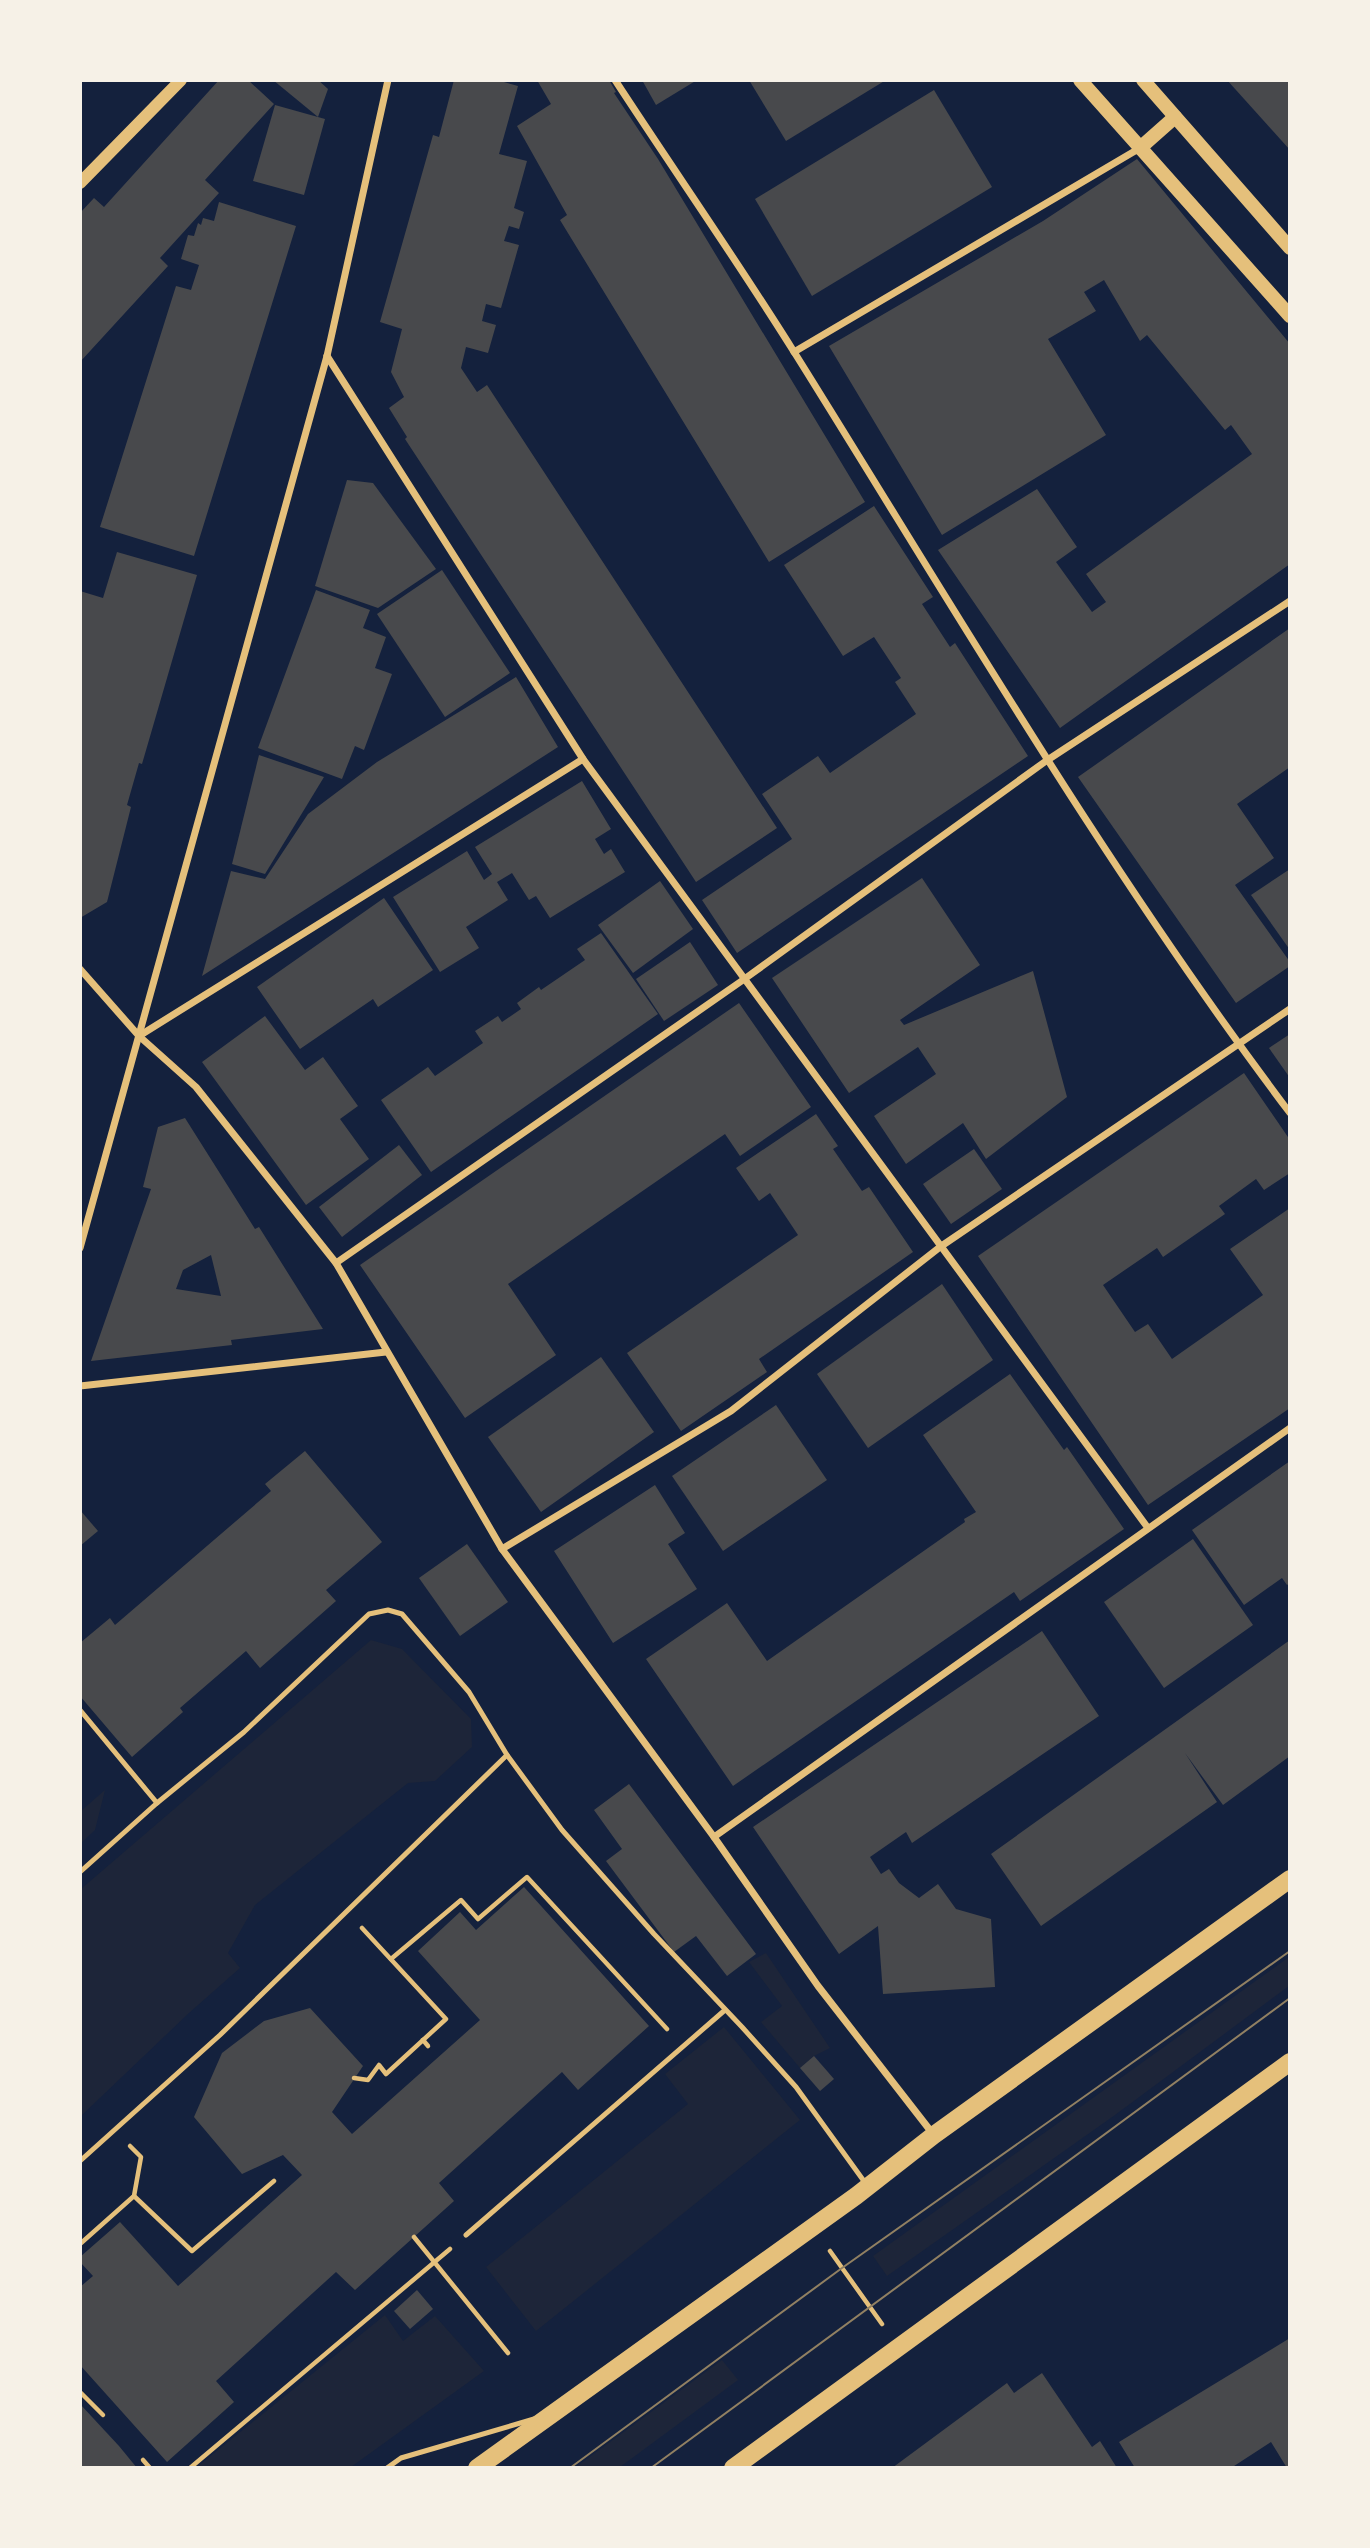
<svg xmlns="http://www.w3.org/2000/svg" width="1370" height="2548" viewBox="0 0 1370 2548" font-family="Signika,sans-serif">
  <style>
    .green { fill: #1d2539 }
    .building { fill: #48494c; fill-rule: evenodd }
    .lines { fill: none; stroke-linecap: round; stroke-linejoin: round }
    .path { stroke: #e5c07b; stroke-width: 4.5 }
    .service { stroke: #e5c07b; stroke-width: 5 }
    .minor { stroke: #e5c07b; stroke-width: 7 }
    .tertiary { stroke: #e5c07b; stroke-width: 12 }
    .secondary { stroke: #e5c07b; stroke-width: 14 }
    .primary { stroke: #e5c07b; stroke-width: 18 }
    .tram { stroke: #918062; stroke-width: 2 }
  </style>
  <rect width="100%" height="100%" fill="#14213d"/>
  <!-- green -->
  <g class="green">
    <polygon points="371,1640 402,1649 471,1719 472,1747 435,1781 408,1783 255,1905 228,1953 240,1968 189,2013 81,2116 81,1889"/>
    <polygon points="105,1790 95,1830 81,1843 81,1811"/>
    <polygon points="766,1953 830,2048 814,2056 800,2068 761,2022 782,2006 749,1962"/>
    <polygon points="1289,1957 1289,1986 1115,2115 887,2276 873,2256"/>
    <polygon points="724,2027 800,2120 536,2331 486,2267 688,2104 665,2074"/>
    <polygon points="385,2315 403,2341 435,2316 484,2371 351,2467 197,2467"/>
    <polygon points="722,2360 738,2380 620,2467 576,2467"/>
  </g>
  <!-- building -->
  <g class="building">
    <polygon points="219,80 248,80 274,104 205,180 219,193 160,258 168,266 80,362 80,213 94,198 104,207"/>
    <polygon points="273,80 318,80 328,89 318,117"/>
    <polygon points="454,80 497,80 518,86 499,154 527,161 514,208 524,212 519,229 509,226 504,241 519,245 501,308 486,304 482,321 496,325 488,353 466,347 461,368 477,392 487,385 777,828 696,882 405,439 407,437 389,408 404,397 391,372 402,329 380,322 433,135 439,137"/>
    <polygon points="537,80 609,80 616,92 614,93 658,159 865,502 769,562 560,220 567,215 517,126 551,104"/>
    <polygon points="642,80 697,80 656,105"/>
    <polygon points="749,80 886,80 786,141"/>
    <polygon points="1227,80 1290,80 1290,150"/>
    <polygon points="934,90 992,187 812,296 755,199"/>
    <polygon points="275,105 325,119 304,195 253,181"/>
    <polygon points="1137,159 1290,344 1290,564 1060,728 938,550 1037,489 1077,547 1056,562 1092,612 1106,602 1086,574 1252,454 1231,425 1225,430 1147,335 1140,341 1104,280 1084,292 1096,311 1048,339 1106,435 942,535 829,346 1043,221"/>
    <polygon points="219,202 296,226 194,556 100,527 176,286 191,290 199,265 181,259 188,235 194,236 198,223 201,225 203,218 214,221"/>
    <polygon points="347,480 373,483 436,569 378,608 315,586"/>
    <polygon points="874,506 933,597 922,604 950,647 955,643 1028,756 737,953 702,900 792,839 762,794 818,756 830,773 916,714 895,682 901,678 874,637 843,656 784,565"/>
    <polygon points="117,552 197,575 142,764 139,763 127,805 131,807 107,902 80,918 80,591 103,598"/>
    <polygon points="442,570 510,673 445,717 377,614"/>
    <polygon points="316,590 370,610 363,628 386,637 375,668 392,674 364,750 355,746 342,779 258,748"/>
    <polygon points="1290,628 1290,767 1237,804 1274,858 1235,885 1290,962 1290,966 1236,1003 1078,777"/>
    <polygon points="516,677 558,747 202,976 231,871 265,879 308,814 377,762"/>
    <polygon points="259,755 324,777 265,874 232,864"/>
    <polygon points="582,781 611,829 595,839 604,854 611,849 625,872 550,918 536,896 529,900 512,873 497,882 508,900 466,927 479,948 440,972 393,897 467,851 484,880 492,874 475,847"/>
    <polygon points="1290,869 1290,950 1251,895"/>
    <polygon points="922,878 980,965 900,1020 904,1025 1033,971 1067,1097 986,1159 963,1123 906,1164 874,1116 936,1074 918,1047 849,1093 772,978"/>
    <polygon points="660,881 693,929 633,973 598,925"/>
    <polygon points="384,898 433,970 378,1007 373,999 300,1049 257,987"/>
    <polygon points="601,933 658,1014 431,1172 381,1100 428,1067 435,1076 483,1043 475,1031 498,1016 502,1022 521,1009 517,1003 539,987 541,990 585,960 577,949"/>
    <polygon points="690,942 718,985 664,1021 636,979"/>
    <polygon points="739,1003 811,1107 740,1156 725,1134 508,1284 556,1355 465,1418 360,1265"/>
    <polygon points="265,1016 305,1070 323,1057 358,1106 340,1119 369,1159 306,1205 202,1062"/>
    <polygon points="1290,1034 1290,1078 1269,1048"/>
    <polygon points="1244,1073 1290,1140 1290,1173 1264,1190 1256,1179 1219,1206 1225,1214 1163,1257 1157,1248 1103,1285 1135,1332 1148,1324 1172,1359 1263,1295 1230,1249 1290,1208 1290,1408 1148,1505 978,1256"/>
    <polygon points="816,1114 838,1146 833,1149 862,1191 869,1187 913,1252 759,1359 767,1372 681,1431 627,1353 798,1235 770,1193 759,1201 736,1168"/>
    <path d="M185 1118 255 1229 259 1227 323 1329 231 1340 232 1345 91 1361 151 1189 143 1187 158 1127ZM211 1255 221 1296 176 1289 183 1270Z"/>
    <polygon points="399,1145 422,1175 342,1237 319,1207"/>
    <polygon points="974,1149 1002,1189 951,1224 923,1184"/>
    <polygon points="942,1284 993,1360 868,1448 817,1374"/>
    <polygon points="601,1357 654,1432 541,1512 488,1437"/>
    <polygon points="1010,1374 1064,1450 1067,1447 1124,1529 1020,1601 1014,1592 733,1786 646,1659 727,1603 767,1661 965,1522 964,1519 976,1512 923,1435"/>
    <polygon points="776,1405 827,1480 723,1551 672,1476"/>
    <polygon points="305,1451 382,1542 326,1590 336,1601 260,1668 246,1651 180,1708 183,1712 132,1757 80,1696 80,1643 110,1618 115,1625 271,1491 265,1484"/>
    <polygon points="1290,1461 1290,1583 1287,1585 1282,1578 1244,1605 1192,1530"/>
    <polygon points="655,1485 685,1533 668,1544 697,1589 613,1643 554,1551"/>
    <polygon points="80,1510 98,1531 80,1546"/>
    <polygon points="1193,1539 1253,1625 1164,1688 1104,1602"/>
    <polygon points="467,1544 508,1602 460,1636 419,1578"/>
    <polygon points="1042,1631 1099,1716 912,1843 906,1832 870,1857 881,1874 889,1869 899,1883 919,1898 938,1884 956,1909 991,1919 995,1987 883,1994 878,1926 839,1954 753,1827"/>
    <polygon points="1290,1640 1290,1756 1223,1805 1185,1753 1217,1802 1041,1926 991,1854"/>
    <polygon points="629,1784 756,1954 727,1976 696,1936 674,1952 606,1861 622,1849 594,1810"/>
    <polygon points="524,1887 649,2026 578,2090 562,2072 439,2183 454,2201 355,2290 336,2272 216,2381 234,2402 167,2462 80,2365 80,2287 93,2276 80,2262 80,2257 120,2222 178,2286 302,2175 283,2155 242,2174 194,2117 222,2053 264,2021 310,2008 363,2066 332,2112 352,2134 480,2020 418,1951 460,1912 476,1930"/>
    <polygon points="814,2056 834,2079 820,2091 800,2068"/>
    <polygon points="417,2290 433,2309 410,2329 394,2311"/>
    <polygon points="1290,2338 1290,2468 1287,2468 1271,2442 1231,2468 1135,2468 1119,2442"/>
    <polygon points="1042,2373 1092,2447 1100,2441 1117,2468 892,2468 1007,2383 1014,2393"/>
    <polygon points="80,2404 119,2446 137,2468 80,2468"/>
  </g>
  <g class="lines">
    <!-- path -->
    <g class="path">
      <polyline points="391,1959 461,1900 478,1919 527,1877 667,2029"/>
      <polyline points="423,2040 428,2046"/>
      <polyline points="354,2078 368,2080 379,2065 386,2074 446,2019 362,1928"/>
      <polyline points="134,2196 192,2251 274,2181"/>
      <polyline points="414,2237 508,2353"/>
      <polyline points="80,2244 134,2196 141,2157 130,2146"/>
      <polyline points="830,2251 882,2324"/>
      <polyline points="80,2392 103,2415"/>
      <polyline points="143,2460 150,2468"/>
      <polyline points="190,2468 450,2249"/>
    </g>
    <!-- service -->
    <g class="service">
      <polyline points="80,1710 157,1803"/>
      <polyline points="80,1872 157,1803 244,1732 369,1614 388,1610 402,1614 469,1692 507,1755 562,1830 654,1934 742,2027 796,2087 866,2184"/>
      <polyline points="80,2161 220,2035 507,1755"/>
      <polyline points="466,2235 725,2010"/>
      <polyline points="387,2468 401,2458 534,2419"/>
    </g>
    <!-- minor -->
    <g class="minor">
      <path d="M615 80C675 172 738 262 796 355 956 611 1108 872 1290 1113"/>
      <polyline points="794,352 1140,148"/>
      <polyline points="327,356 583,759 1148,1528"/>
      <polyline points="80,969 139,1036 196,1087 336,1263 502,1549 714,1837 818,1986 933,2134"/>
      <polyline points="139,1036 583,759"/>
      <polyline points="80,1248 327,356 388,80"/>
      <polyline points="336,1263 743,980 1046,761 1290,601"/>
      <polyline points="80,1386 386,1352"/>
      <polyline points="502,1549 731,1411 940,1247 1290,1009"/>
      <polyline points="714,1837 1290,1428"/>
    </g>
    <!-- tertiary -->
    <polyline class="tertiary" points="80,183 181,80"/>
    <!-- secondary -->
    <g class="secondary">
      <polyline points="1080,80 1290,316"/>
      <polyline points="1143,80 1290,248"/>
      <polyline points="1140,148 1175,117"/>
    </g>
    <!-- primary -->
    <g class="primary">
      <polyline points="477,2468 856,2196 934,2135 1290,1879"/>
      <polyline points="733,2468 1290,2062"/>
    </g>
    <!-- tram -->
    <g class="tram">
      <polyline points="570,2468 842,2268 1290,1951"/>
      <polyline points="651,2468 1290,1998"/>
    </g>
  </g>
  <!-- border -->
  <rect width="1370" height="2548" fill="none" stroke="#f6f1e7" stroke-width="164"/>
</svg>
